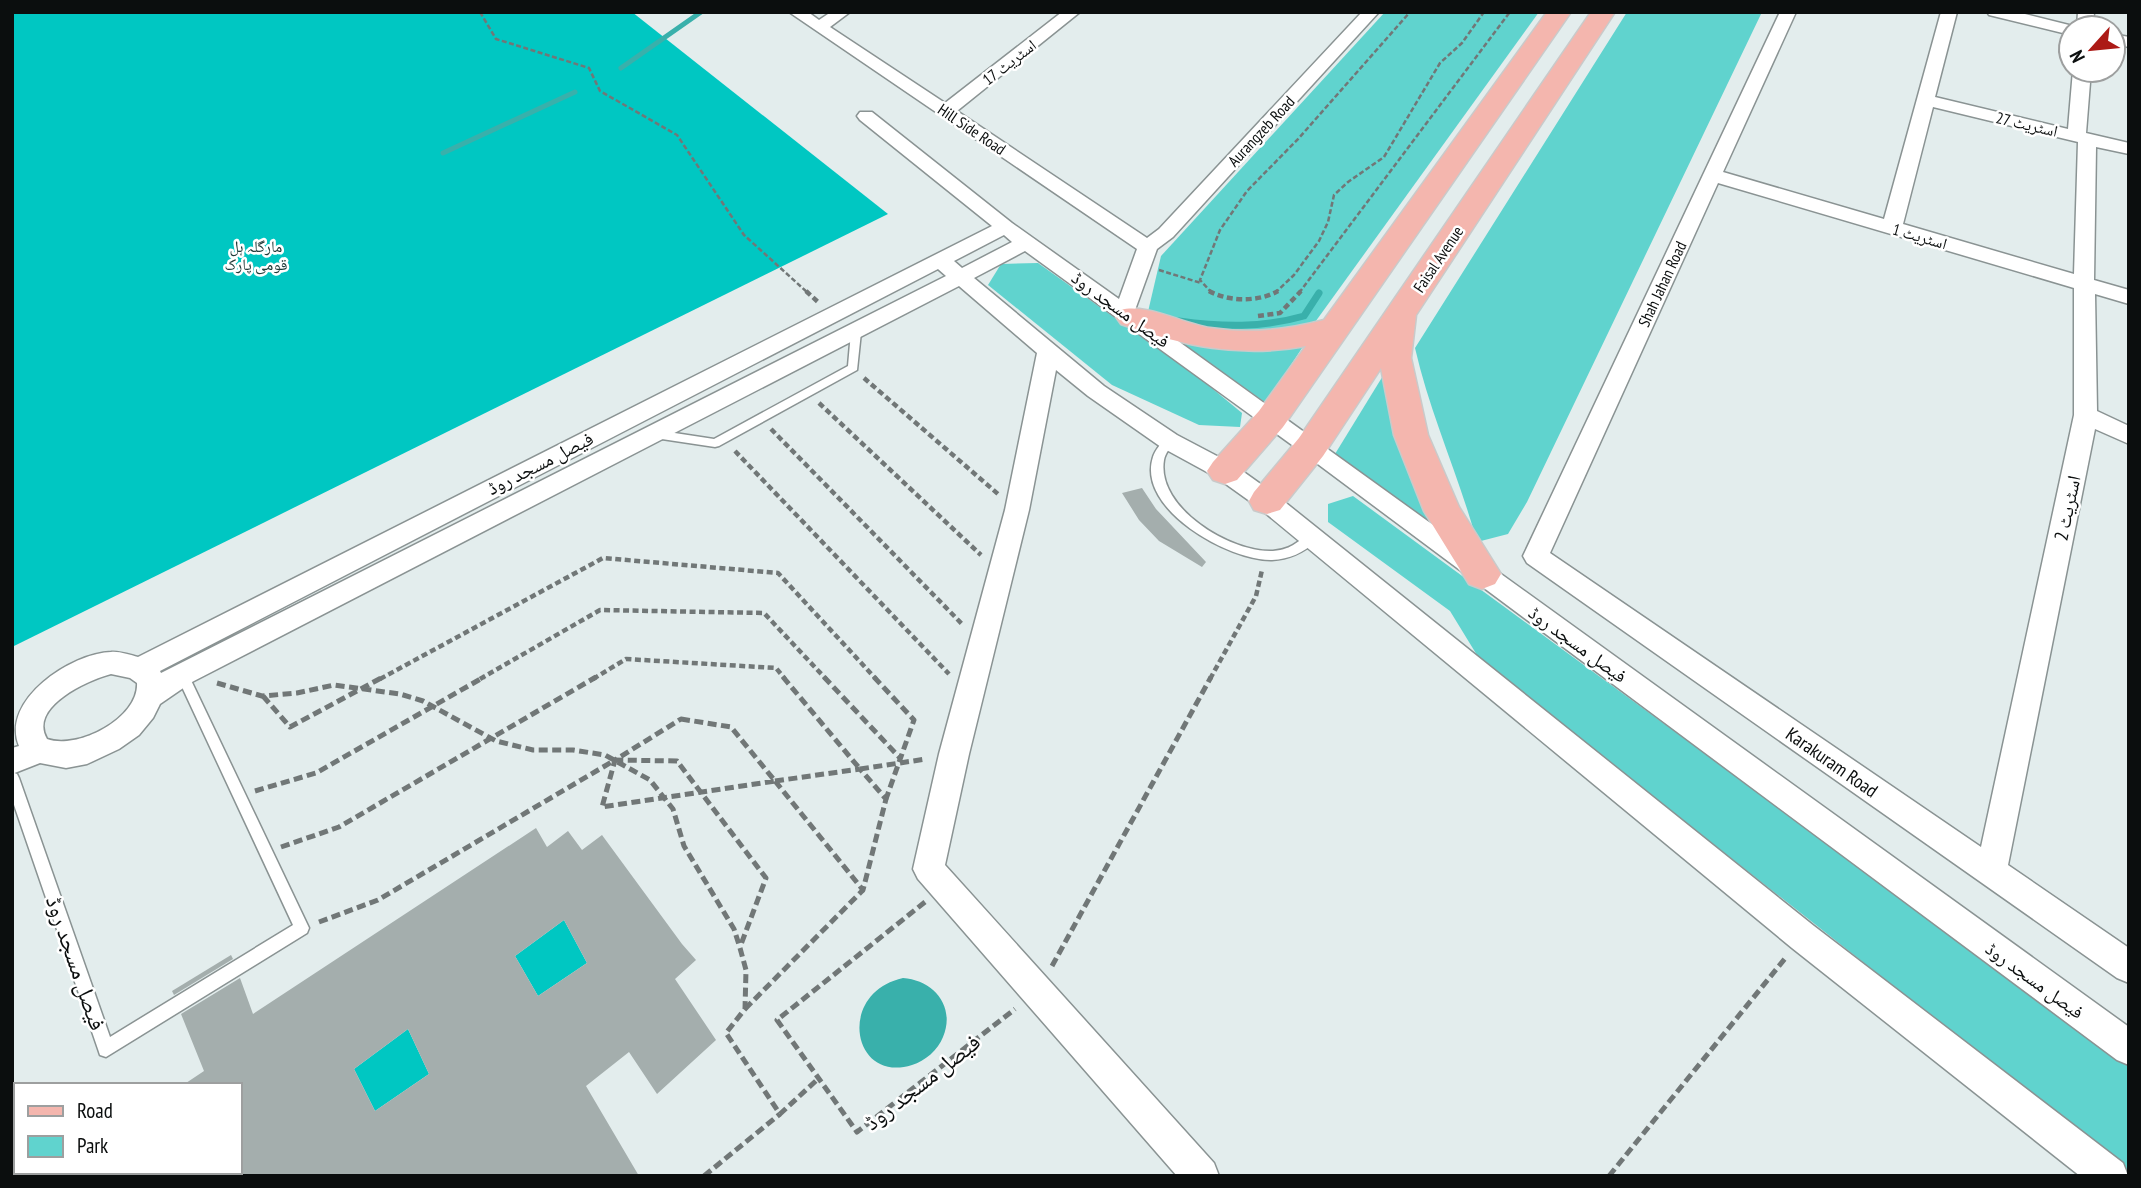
<svg xmlns="http://www.w3.org/2000/svg" width="2141" height="1188" viewBox="0 0 2141 1188" font-family="'PT Sans Narrow','Noto Naskh Arabic',sans-serif">
  <style>
    .green { fill: #60d3ce }
    .forest { fill: #00c7c2 }
    .water { fill: #39b0ab }
    .lines { fill: none; stroke-linecap: round; stroke-linejoin: round }
    .stream-far1 { stroke: #39b0ab; stroke-width: 5 }
    .stream { stroke: #39b0ab; stroke-width: 7 }
    .building { fill: #a4aead; fill-rule: evenodd }
    .lane-casing { stroke: #8a9393; stroke-width: 3 }
    .street-casing { stroke: #8a9393; stroke-width: 3 }
    .primary-casing { stroke: #c9caca; stroke-width: 3 }
    .path-far2 { stroke: #717777; stroke-width: 2.5; stroke-dasharray: 5 2.5; stroke-linecap: butt }
    .path-far1 { stroke: #717777; stroke-width: 4.5; stroke-dasharray: 6 3.5; stroke-linecap: butt }
    .path { stroke: #717777; stroke-width: 5; stroke-dasharray: 9 4.5; stroke-linecap: butt }
    .lane { fill: #fff; fill-rule: evenodd }
    .street { fill: #fff; fill-rule: evenodd }
    .primary { fill: #f4b6ae; fill-rule: evenodd }
    .labels { text-anchor: middle; stroke-width: 5; stroke-linejoin: round; paint-order: stroke }
    .far-street-label { font-size: 16px; fill: #0b0e0e; stroke: #fff }
    .far-park-label { font-size: 16px; fill: #203a38; stroke: #fff }
    .street-label { font-size: 19px; fill: #0b0e0e; stroke: #fff }
    .near-street-label { font-size: 23px; fill: #0b0e0e; stroke: #fff }
  </style>
  <rect width="100%" height="100%" fill="#e3eded"/>
  <!-- green -->
  <g class="green">
    <polygon points="1385,12 1539,12 1313,325 1258,336 1212,333 1147,316 1161,256"/>
    <path d="M1627 12H1762L1527 502 1508 534 1477 542C1459 476 1430 414 1415 348Z"/>
    <polygon points="1038,263 1202,380 1242,413 1240,427 1199,425 1112,385 988,285 1001,264"/>
    <polygon points="1176,339 1244,351 1304,345 1266,403"/>
    <polygon points="1389,366 1436,529 1335,454"/>
    <polygon points="1353,496 2129,1064 2129,1172 1480,660 1450,611 1328,522 1328,504"/>
  </g>
  <!-- forest -->
  <g class="forest">
    <polygon points="12,12 632,12 888,214 12,647"/>
    <polygon points="564,920 587,963 538,996 515,956"/>
    <polygon points="408,1029 429,1074 375,1111 354,1069"/>
  </g>
  <!-- water -->
  <path class="water" d="M903 978C933 980 956 1006 943 1037 938 1050 925 1061 912 1065 852 1084 836 993 903 978Z"/>
  <g class="lines">
    <!-- stream-far1 -->
    <g class="stream-far1">
      <polyline points="621,68 701,12"/>
      <polyline points="443,153 575,92"/>
    </g>
    <!-- stream -->
    <path class="stream" d="M1179 321C1222 327 1262 328 1304 316L1319 293"/>
  </g>
  <!-- building -->
  <g class="building">
    <polygon points="1142,488 1156,509 1206,562 1202,567 1159,541 1139,520 1122,493"/>
    <path d="M536 828 547 847 568 831 582 850 602 835 682 944 696 960 675 979 716 1040 657 1094 629 1052 586 1086 639 1176H240V1085H183L204 1071 181 1014 240 978 253 1014ZM564 920 587 963 538 996 515 956ZM408 1029 429 1074 375 1111 354 1069Z"/>
    <polygon points="231,955 233,959 174,995 172,991"/>
  </g>
  <g class="lines">
    <!-- lane casing -->
    <g class="lane-casing">
      <g id="lane">
        <polygon points="856,329 861,332 857,370 719,446 715,447 655,438 650,434 655,430 714,439 848,366 851,332"/>
        <path d="M1169 437 1174 441C1171 447 1165 453 1164 460 1156 508 1231 553 1273 551 1295 549 1296 540 1312 534L1316 535 1318 538 1316 541C1303 553 1290 559 1272 560 1229 561 1136 509 1153 457 1155 450 1161 444 1165 438Z"/>
        <polygon points="182,669 187,670 188,674 309,928 307,933 106,1057 100,1055 98,1049 12,799 12,772 17,774 19,778 110,1037 293,925 176,674 177,670"/>
      </g>
    </g>
    <!-- street casing -->
    <g class="street-casing">
      <g id="street">
        <path d="M789 12H808L819 20 831 12H850L830 27 945 103 1062 12H1080L957 111 1147 238 1159 229 1362 12H1379L1173 237 1157 249 1135 310 2129 1027V1065L2117 1060 1303 453 1025 251 974 278 1104 386 1177 435 1234 465 1276 495 1814 926 2123 1163 2128 1176H2080L1792 948 1258 507 1216 477 1161 447 1088 396 1056 370 1029 510 969 754 945 865 1214 1163 1219 1176H1177L918 879 913 869 939 754 1005 510 1037 353 959 286 192 682 160 704 153 718 139 735 119 749 87 764 66 768 40 763 12 774V748L19 746C0 700 72 653 111 652 119 651 130 655 138 657L992 226 860 120 857 116 860 112H872L1012 223 1119 299 1137 249ZM1004 235 1012 242 962 268 954 261ZM938 269 946 276 161 673 160 671ZM111 674 130 678 137 683C139 718 78 750 47 739 28 707 88 680 111 674Z"/>
        <path d="M1780 12H1796L1723 172 1884 219 1941 12H1957L1935 97 2068 129 2073 70H2091L2086 133 2129 143V154L2096 147 2094 280 2129 290V304L2095 294 2097 411 2129 426V444L2095 429 2008 865 2129 948V983L2117 978 1527 563 1523 556ZM1933 107 2078 142 2074 274 1903 224ZM1718 183 2074 288V415L1981 847 1550 553Z"/>
        <polygon points="1987,12 2017,12 2077,27 2078,12 2094,12 2093,28 2071,28 2071,35 1989,15"/>
        <polygon points="2113,34 2129,37 2129,47 2113,44"/>
      </g>
    </g>
    <!-- primary casing -->
    <g class="primary-casing">
      <g id="primary">
        <path d="M1547 12H1571L1283 427 1237 480 1225 484 1213 480 1207 471 1213 462 1259 411 1306 346C1240 358 1183 346 1121 324L1116 317 1121 310C1145 303 1184 324 1210 328 1249 334 1287 330 1324 320Z"/>
        <polygon points="1591,12 1615,12 1416,315 1411,358 1428,435 1459,507 1501,574 1495,584 1482,589 1469,584 1424,511 1394,435 1381,368 1323,456 1280,510 1267,514 1254,510 1249,501 1254,492 1299,438"/>
      </g>
    </g>
    <!-- path-far2 -->
    <g class="path-far2">
      <polyline points="480,12 496,39 589,68 600,91 677,135 744,235 808,293"/>
      <polyline points="1159,270 1201,283"/>
      <polyline points="1212,293 1200,280 1220,230 1247,191 1299,138 1410,12"/>
      <polyline points="1275,293 1294,275 1319,241 1328,222 1334,195 1348,182 1384,157 1440,63 1462,43 1484,12"/>
      <polyline points="1299,293 1510,12"/>
    </g>
    <!-- path-far1 -->
    <g class="path-far1">
      <polyline points="806,291 818,302"/>
      <path d="M1209 291C1229 302 1259 302 1278 291"/>
      <polyline points="1258,316 1280,313 1301,291"/>
      <polyline points="864,378 998,494"/>
      <polyline points="819,403 981,555"/>
      <polyline points="771,429 963,625"/>
      <polyline points="735,451 949,674"/>
      <polyline points="380,679 603,558 778,573 876,679"/>
      <polyline points="480,679 600,610 764,613 826,679"/>
      <polyline points="593,679 626,659 776,668 785,679"/>
      <polyline points="1210,679 1256,596 1262,570"/>
    </g>
    <!-- path -->
    <g class="path">
      <polyline points="783,677 860,769"/>
      <polyline points="824,677 901,759"/>
      <polyline points="874,677 914,720 886,799"/>
      <polyline points="217,683 262,696 297,693 334,685 400,694 423,701 496,741 533,750 573,750 605,755 650,780 673,809 684,846 734,929 740,948 746,970 745,1009 726,1033 780,1114 819,1078"/>
      <polyline points="263,696 290,727 383,677"/>
      <polygon points="681,719 731,727 775,781 602,807 615,760"/>
      <polyline points="860,769 926,759"/>
      <polyline points="775,781 863,890 886,799 860,769"/>
      <polyline points="775,781 860,769"/>
      <polyline points="255,791 316,773 484,677"/>
      <polyline points="281,847 339,827 596,677"/>
      <polyline points="925,902 777,1020 857,1132 1015,1009"/>
      <polyline points="319,922 378,900 615,760 677,761 766,878 740,947"/>
      <polyline points="1052,966 1211,677"/>
      <polyline points="745,1009 863,890"/>
      <polyline points="704,1176 780,1114"/>
      <polyline points="1609,1176 1787,956"/>
    </g>
    <!-- lane -->
    <use href="#lane" class="lane"/>
    <!-- street -->
    <use href="#street" class="street"/>
    <!-- primary -->
    <use href="#primary" class="primary"/>
  </g>
  <g class="labels">
    <!-- far-street labels -->
    <g class="far-street-label">
      <text transform="translate(1009 62) rotate(-38)" y="6">اسٹریٹ 17</text>
      <text transform="translate(2027 124) rotate(13)" y="6">اسٹریٹ 27</text>
      <text transform="translate(972 129) rotate(34)" y="6">Hill Side Road</text>
      <text transform="translate(1261 131) rotate(-47)" y="6">Aurangzeb Road</text>
      <text transform="translate(1920 236) rotate(16)" y="6">اسٹریٹ 1</text>
      <text transform="translate(1438 259) rotate(-56)" y="6">Faisal Avenue</text>
      <text transform="translate(1662 284) rotate(-65)" y="6">Shah Jahan Road</text>
    </g>
    <!-- far-park labels -->
    <g class="far-park-label">
      <text x="256" y="252">مارگلہ ہل<tspan x="256" dy="18">قومی پارک</tspan></text>
    </g>
    <!-- street labels -->
    <g class="street-label">
      <text transform="translate(1121 309) rotate(36)" y="7">فیصل مسجد روڈ</text>
      <text transform="translate(540 463) rotate(-27)" y="7">فیصل مسجد روڈ</text>
      <text transform="translate(2067 508) rotate(-78)" y="7">اسٹریٹ 2</text>
      <text transform="translate(1578 644) rotate(36)" y="7">فیصل مسجد روڈ</text>
      <text transform="translate(1832 762) rotate(35)" y="7">Karakuram Road</text>
      <text transform="translate(2035 980) rotate(36)" y="7">فیصل مسجد روڈ</text>
    </g>
    <!-- near-street labels -->
    <g class="near-street-label">
      <text transform="translate(76 963) rotate(71)" y="8">فیصل مسجد روڈ</text>
      <text transform="translate(922 1082) rotate(-38)" y="8">فیصل مسجد روڈ</text>
    </g>
  </g>
  <!-- border -->
  <rect width="2141" height="1188" fill="none" stroke="#0b0e0e" stroke-width="28"/>
  <!-- legend -->
  <rect x="14" y="1083" width="228" height="91" fill="#ffffff" stroke="#9d9f9f" stroke-width="2"/>
  <rect x="28" y="1106" width="35" height="10" fill="#f4b6ae" stroke="#9d9f9f" stroke-width="2"/>
  <text x="77" y="1118" font-size="21" fill="#0b0e0e">Road</text>
  <rect x="28" y="1136" width="35" height="21" fill="#60d3ce" stroke="#9d9f9f" stroke-width="2"/>
  <text x="77" y="1153" font-size="21" fill="#0b0e0e">Park</text>
  <!-- north arrow -->
  <g transform="translate(2092 49) rotate(243)"><circle r="33" fill="#ffffff" stroke="#9d9f9f" stroke-width="2"/>
  <path d="M0-5L12 26L0 18L-12 26Z" fill="#ac1a16"/>
  <text y="-10" font-size="19" font-weight="bold" text-anchor="middle" fill="#0b0e0e">N</text>
  </g>
</svg>
